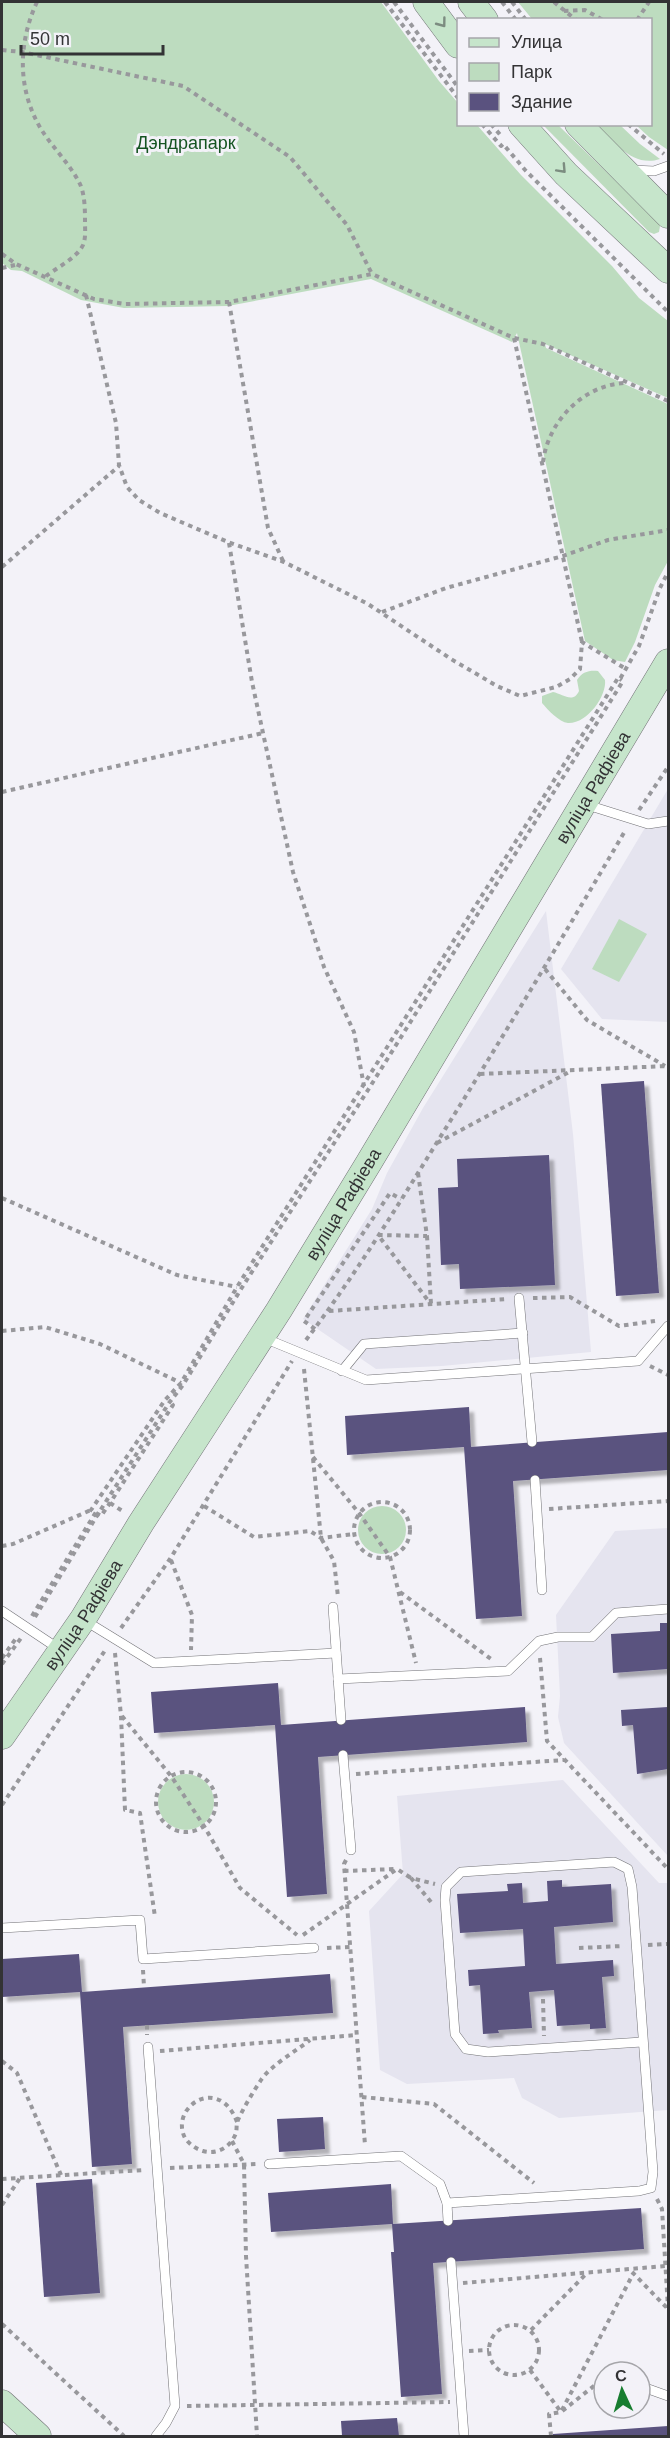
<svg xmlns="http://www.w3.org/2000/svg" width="670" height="2438" viewBox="0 0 670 2438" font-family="Arial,sans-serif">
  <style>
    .built { fill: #e5e4ef }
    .green { fill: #bddcbf }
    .building { fill: #5a527f; filter: url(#shadow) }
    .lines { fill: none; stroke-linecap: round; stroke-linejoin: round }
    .service-casing { stroke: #727276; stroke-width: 10 }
    .secondary-casing { stroke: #727276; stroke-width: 27 }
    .path { stroke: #98989c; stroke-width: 4; stroke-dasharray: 4.5 4.5; stroke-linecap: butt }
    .service { stroke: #fff; stroke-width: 9 }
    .secondary { stroke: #c6e5cb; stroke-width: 26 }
    .oneway { stroke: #7c8c80 }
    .labels { text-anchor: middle; stroke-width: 6; stroke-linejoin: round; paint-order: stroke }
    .park-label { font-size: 18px; fill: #155422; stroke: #f3f2f8 }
    .street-label { font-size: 18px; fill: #333335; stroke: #f3f2f8 }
  </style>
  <defs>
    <filter id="shadow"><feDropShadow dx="5" dy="5" stdDeviation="1.5" flood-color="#0004"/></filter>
  </defs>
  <rect width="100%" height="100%" fill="#f3f2f8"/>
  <!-- built -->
  <g class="built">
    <polygon points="668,789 668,1022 602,1019 561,969"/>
    <polygon points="546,911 573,1134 591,1352 442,1366 376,1369 303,1319 372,1209 387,1173 423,1108"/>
    <polygon points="668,1528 668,1856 564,1743 558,1717 560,1696 556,1615 615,1531"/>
    <polygon points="563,1780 659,1883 668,1883 668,2110 559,2118 522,2098 514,2078 407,2084 380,2070 369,1911 403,1874 397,1796"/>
  </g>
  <!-- green -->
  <g class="green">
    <polygon points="2,2 381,2 439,81 458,103 458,124 477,125 521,175 612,266 639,298 668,321 668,398 545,344 546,348 668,404 668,561 655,585 635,642 625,662 613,660 585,641 517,333 512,342 371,279 228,306 124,308 81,300 22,271 11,270 2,263"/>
    <polygon points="518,2 668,2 668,150 649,137 636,125 650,124 650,20 532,19"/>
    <polygon points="543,125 558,125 658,222 660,226 659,232 654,234 649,232"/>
    <path d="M597 125H620L640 144 660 159C633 168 614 142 597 125Z"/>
    <path d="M598 671 605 680C607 696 587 724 568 723 559 722 548 710 542 703V696L553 692C563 694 573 704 579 691L577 680C582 672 589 670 598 671Z"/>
    <polygon points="619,919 647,934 619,982 592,969"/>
    <circle cx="382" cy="1530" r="24"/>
    <circle cx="186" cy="1802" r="28"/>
  </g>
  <!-- building -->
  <g class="building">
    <polygon points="644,1081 659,1293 616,1296 601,1084"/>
    <polygon points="549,1155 555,1285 460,1289 459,1264 441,1265 438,1188 458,1187 457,1159"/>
    <polygon points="469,1407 471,1447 668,1432 668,1470 513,1481 522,1616 476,1619 464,1447 347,1455 345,1416"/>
    <polygon points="660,1623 668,1623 668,1669 613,1673 611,1634 660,1631"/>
    <polygon points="278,1683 281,1725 525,1707 527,1742 318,1757 327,1894 287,1897 275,1725 154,1733 151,1692"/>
    <polygon points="668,1707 668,1769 637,1774 633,1725 622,1726 621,1710"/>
    <polygon points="562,1880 562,1887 611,1884 613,1922 554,1927 556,1964 613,1960 614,1976 602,1977 606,2028 590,2029 590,2024 557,2026 554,1990 529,1992 532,2028 498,2030 499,2033 483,2034 480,1985 469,1986 468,1970 525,1966 523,1929 460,1933 457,1894 508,1891 507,1884 522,1883 523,1903 548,1901 547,1881"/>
    <polygon points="79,1954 82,1992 330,1974 333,2013 123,2027 132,2164 92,2167 80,1992 2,1997 2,1959"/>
    <polygon points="323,2117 325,2149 279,2152 277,2119"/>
    <polygon points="92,2179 100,2293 44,2297 36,2183"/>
    <polygon points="391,2184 393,2224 641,2208 644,2249 433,2263 442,2394 401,2397 391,2252 394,2252 392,2224 271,2232 268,2193"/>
    <polygon points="397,2418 399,2436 342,2436 341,2421"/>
    <polygon points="668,2426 668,2436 553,2436 553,2434"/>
  </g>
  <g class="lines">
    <!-- service casing -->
    <g class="service-casing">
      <g id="service">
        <polyline points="633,170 654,171 668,166"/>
        <polyline points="584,804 648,824 668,821"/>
        <polyline points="519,1298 532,1442"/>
        <polyline points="264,1338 366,1380 638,1361 668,1326"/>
        <polyline points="342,1371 364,1344 523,1333"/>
        <polyline points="535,1480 542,1590"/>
        <polyline points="333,1607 341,1720"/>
        <polyline points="2,1611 59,1649"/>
        <polyline points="84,1620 154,1663 336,1653"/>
        <polyline points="338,1679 508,1671 539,1641 558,1637 592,1637 616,1613 668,1609"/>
        <polyline points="343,1755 351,1850"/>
        <polyline points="2,1928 140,1920 143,1959 314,1948"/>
        <polyline points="148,2047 175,2406 166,2423 156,2436"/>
        <polyline points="269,2164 401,2156 440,2184 447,2203 639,2191 651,2188 653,2172 632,1887 628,1869 614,1862 461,1872 446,1887 445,1900 455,2034 466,2049 488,2052 642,2042"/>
        <polyline points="447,2203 448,2221"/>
        <polyline points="451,2262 464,2436"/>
        <polyline points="640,2386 668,2396"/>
      </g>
    </g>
    <!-- secondary casing -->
    <g class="secondary-casing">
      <g id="secondary">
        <polyline points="426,2 458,45"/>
        <polyline points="471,2 485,20"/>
        <polyline points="521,124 566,174 668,270"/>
        <polyline points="578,124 668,215"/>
        <path id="s1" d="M2 1736 83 1619 141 1523 279 1310 368 1164 668 662"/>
        <polyline points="2,2403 38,2436"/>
      </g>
    </g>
    <!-- path -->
    <g class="path">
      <path d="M37 2C18 43 17 89 41 129 52 147 69 163 79 182 85 193 85 210 85 222 85 229 86 238 83 245 77 258 56 268 45 277"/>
      <polyline points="385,2 458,98"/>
      <polyline points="394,2 458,87"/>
      <polyline points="502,2 516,20"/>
      <polyline points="512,2 526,20"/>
      <polyline points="554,2 576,20"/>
      <polyline points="564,11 585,10 603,20"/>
      <polyline points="637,20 649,2"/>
      <polyline points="2,50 22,52 183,86 290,157 347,225 372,274"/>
      <polyline points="482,124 501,146 503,144 526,171 668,312"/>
      <polyline points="491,124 502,137"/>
      <polyline points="628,124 664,154"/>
      <polyline points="2,254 16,264 94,299 125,304 229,302 372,274 514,338 543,344 668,401"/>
      <polyline points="2,268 15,265"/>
      <polyline points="86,295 116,423 119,465 127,487 139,500 160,513 228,542 284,562 368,604 451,659 497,686 520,696 556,687 570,679 580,669 582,642 626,669"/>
      <polyline points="229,302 268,528 283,561"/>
      <polyline points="514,338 582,642"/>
      <path d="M543 462C548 421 584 384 626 383"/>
      <polyline points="229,543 252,682 293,872 324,967 354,1032 364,1086"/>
      <polyline points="2,567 119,466"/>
      <polyline points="382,612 446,588 563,556 608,540 668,530"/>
      <polyline points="2,792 263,733"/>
      <polyline points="639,810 668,767"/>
      <polyline points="545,969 587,1020 665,1066"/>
      <polyline points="480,1074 668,1066"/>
      <polyline points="437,1143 571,1071"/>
      <polyline points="418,1173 427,1236 378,1235 430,1303"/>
      <polyline points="2,1198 177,1275 237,1287"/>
      <polyline points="427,1236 431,1304"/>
      <polyline points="533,1298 570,1297 619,1326 655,1321"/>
      <polyline points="329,1311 507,1299"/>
      <polyline points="315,1329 304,1321 390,1193 401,1199"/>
      <polyline points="2,1331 45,1327 100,1344 181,1383"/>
      <path d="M306 1340C356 1274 400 1202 444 1131 506 1032 566 932 625 831"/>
      <polyline points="650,1366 668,1375"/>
      <polyline points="304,1369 321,1538 334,1561 338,1597"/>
      <polyline points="313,1457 359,1513 390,1557 416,1663"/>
      <circle cx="382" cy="1530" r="28"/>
      <polyline points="110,1503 124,1512"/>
      <polyline points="204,1506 254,1537 310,1531 321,1538 354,1534"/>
      <polyline points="549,1509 668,1501"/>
      <polyline points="96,1513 101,1516 110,1503 173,1405 169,1402"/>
      <polyline points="2,1546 13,1544 91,1510"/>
      <polyline points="171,1560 192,1615 191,1650"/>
      <polyline points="400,1592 491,1659"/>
      <polyline points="32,1616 96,1512 91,1510 165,1400 181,1383 237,1287 618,678 620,679 639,646 660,588 668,572"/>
      <polyline points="35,1617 98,1514 169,1403 183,1385 241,1289 368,1090 623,681 620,679"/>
      <polyline points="121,1628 170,1559 292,1361"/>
      <polyline points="115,1653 121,1716 125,1810 140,1813 155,1917"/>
      <polyline points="2,1658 17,1637"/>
      <polyline points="540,1658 547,1741 668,1869"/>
      <polyline points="2,1664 21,1638"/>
      <polyline points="122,1716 171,1776 204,1826 240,1888 297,1935"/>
      <circle cx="186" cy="1802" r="30"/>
      <polyline points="356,1774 564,1760"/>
      <polyline points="2,1805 106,1649"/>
      <polyline points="346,1860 344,1864 365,2145"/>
      <polyline points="344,1871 396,1869"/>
      <polyline points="431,1902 411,1878 435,1884"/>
      <polyline points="303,1935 397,1869 411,1878"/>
      <polyline points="648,1945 668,1944"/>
      <polyline points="327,1948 350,1947"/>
      <polyline points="579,1948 623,1946"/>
      <polyline points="143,1970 144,1987"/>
      <polyline points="543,1999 544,2036"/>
      <polyline points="147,2025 147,2035"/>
      <polyline points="160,2051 357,2035"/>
      <polyline points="2,2061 17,2073 61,2175"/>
      <polyline points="362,2097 434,2104 534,2183"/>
      <path d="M237 2122C219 2074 169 2107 185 2138 189 2144 196 2149 203 2151 217 2155 231 2147 236 2133 237 2129 236 2124 238 2120 244 2107 253 2092 261 2080 270 2066 296 2051 310 2040"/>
      <polyline points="232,2141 244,2164 246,2256 257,2436"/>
      <polyline points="170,2168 258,2164"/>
      <polyline points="2,2179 144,2170"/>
      <polyline points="657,2199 662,2209 668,2308"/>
      <polyline points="2,2205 20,2178"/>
      <polyline points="632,2272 668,2309"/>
      <polyline points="463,2283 666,2266"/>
      <polyline points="2,2324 124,2436"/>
      <circle cx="514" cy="2350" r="25"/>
      <polyline points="531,2330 587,2273"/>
      <polyline points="469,2351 489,2350"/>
      <polyline points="530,2370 561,2412 633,2274"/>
      <polyline points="187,2406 450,2402"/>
      <polyline points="551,2436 549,2414 561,2412 604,2378"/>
    </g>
    <!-- service -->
    <use href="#service" class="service"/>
    <!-- secondary -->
    <use href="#secondary" class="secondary"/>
  </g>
  <!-- one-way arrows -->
  <defs><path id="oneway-chevron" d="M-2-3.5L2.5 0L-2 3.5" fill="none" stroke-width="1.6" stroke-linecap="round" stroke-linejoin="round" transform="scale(1.5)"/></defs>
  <g class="oneway">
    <use href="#oneway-chevron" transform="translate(442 23) rotate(53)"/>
    <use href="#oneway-chevron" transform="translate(562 169) rotate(47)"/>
  </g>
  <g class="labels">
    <!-- park labels -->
    <g class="park-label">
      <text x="186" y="149">Дэндрапарк</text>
    </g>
    <!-- street labels -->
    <g class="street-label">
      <text dy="6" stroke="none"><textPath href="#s1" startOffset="1118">вуліца Рафіева</textPath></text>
      <text dy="6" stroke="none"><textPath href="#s1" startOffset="632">вуліца Рафіева</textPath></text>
      <text dy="6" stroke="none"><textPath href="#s1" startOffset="146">вуліца Рафіева</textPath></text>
    </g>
  </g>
  <!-- border -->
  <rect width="670" height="2438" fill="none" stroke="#333335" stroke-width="6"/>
  <!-- legend -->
  <rect x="457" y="18" width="195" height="108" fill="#f3f2f8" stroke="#a6a6aa" stroke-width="1.5"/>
  <rect x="469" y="38" width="30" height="9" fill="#c6e5cb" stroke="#a6a6aa" stroke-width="1.5"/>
  <text x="511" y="48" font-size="18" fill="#333335">Улица</text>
  <rect x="469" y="63" width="30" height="18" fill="#bddcbf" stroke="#a6a6aa" stroke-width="1.5"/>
  <text x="511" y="78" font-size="18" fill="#333335">Парк</text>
  <rect x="469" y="93" width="30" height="18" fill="#5a527f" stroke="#a6a6aa" stroke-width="1.5"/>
  <text x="511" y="108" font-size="18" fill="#333335">Здание</text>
  <!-- north arrow -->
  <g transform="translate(622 2390) rotate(356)"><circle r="28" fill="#f3f2f8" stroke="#a6a6aa" stroke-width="1.5"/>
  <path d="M0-4.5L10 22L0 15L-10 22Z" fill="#187d30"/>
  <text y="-9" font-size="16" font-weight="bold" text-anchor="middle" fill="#333335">С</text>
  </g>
  <!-- scale -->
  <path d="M21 45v9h142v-9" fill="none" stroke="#333335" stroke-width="3"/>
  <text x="30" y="45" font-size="18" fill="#333335" stroke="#f3f2f8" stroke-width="4.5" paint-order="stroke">50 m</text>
</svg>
